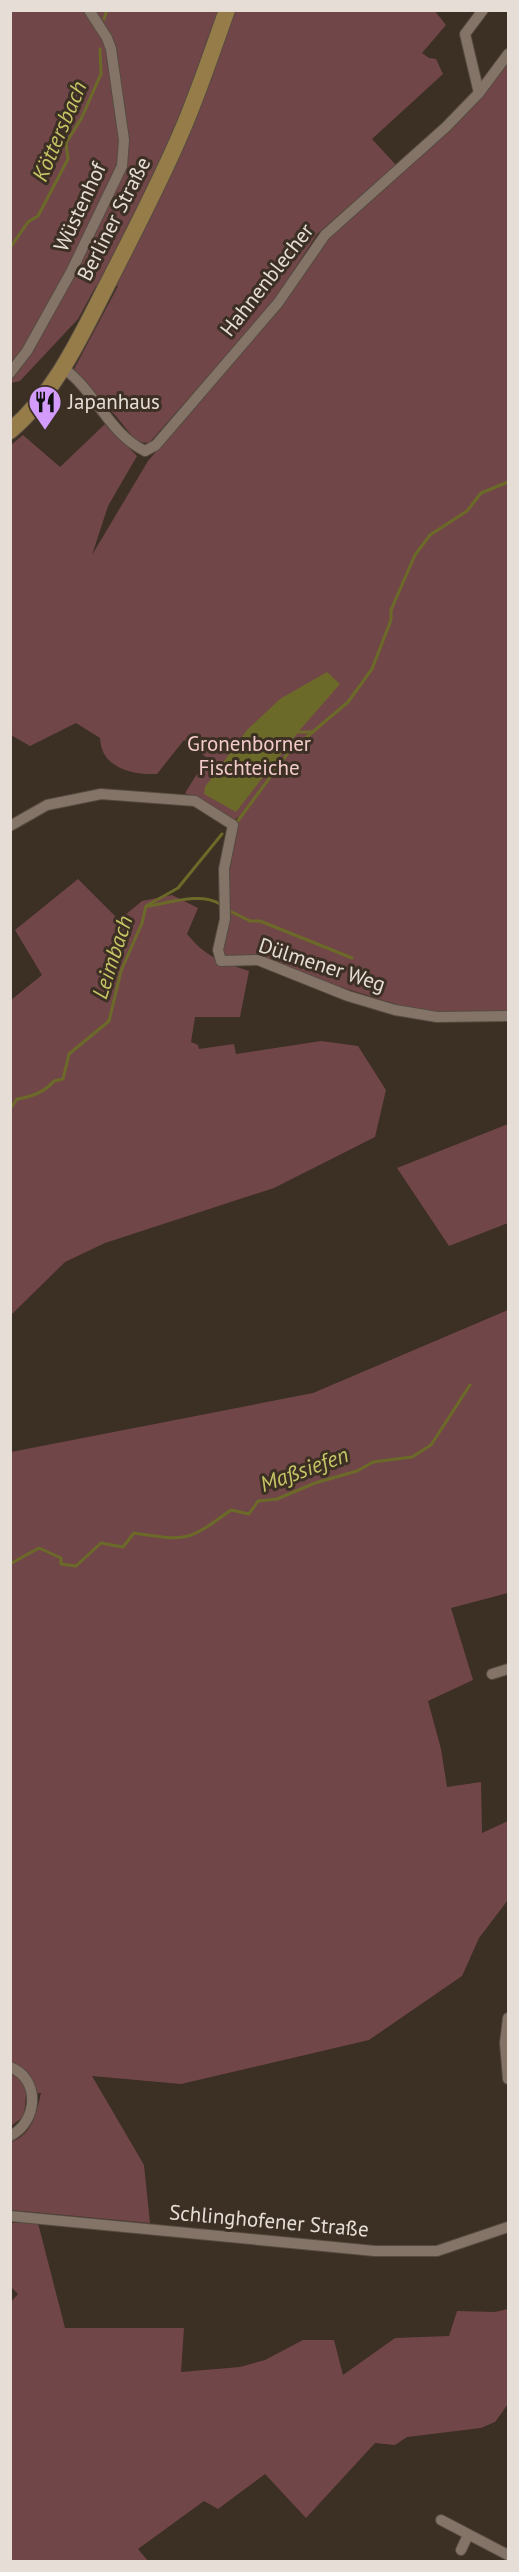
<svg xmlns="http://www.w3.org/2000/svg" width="519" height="2572" viewBox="0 0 519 2572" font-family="'PT Sans',sans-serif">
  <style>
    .green { fill: #714648 }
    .water { fill: #6c6a28 }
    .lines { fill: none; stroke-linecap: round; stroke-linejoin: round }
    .stream { stroke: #6c6a28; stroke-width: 3 }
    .minor-casing { stroke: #564b41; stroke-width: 12 }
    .primary-casing { stroke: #564b41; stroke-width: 18 }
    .minor { stroke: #847467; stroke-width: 10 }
    .primary { stroke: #967c48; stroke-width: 16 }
    .labels { text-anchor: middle; stroke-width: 6; stroke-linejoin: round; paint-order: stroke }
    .street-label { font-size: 21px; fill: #e6ded6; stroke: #3c2f23 }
    .poi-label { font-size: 21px; fill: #e6ded6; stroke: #3c2f23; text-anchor: start }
    .park-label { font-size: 21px; fill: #f4cbcb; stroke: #3c2f23 }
    .water-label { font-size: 22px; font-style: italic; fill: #c6c466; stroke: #3c2f23 }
  </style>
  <rect width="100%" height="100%" fill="#3c2f23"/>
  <!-- green -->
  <g class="green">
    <polygon points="434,10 446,25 422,53 429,58 436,59 443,74 372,139 396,165 317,234 273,303 149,443 137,442 115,415 73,371 118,286 96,286 78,319 20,381 11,383 10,11"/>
    <path d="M508 61V1012L437 1017 267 964 227 962 218 950 238 817 234 821 185 793 207 758 184 740 157 774C132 775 101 768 100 738L76 723 30 746 11 735V445L23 435 60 467 105 424 137 456 108 506 92 555 148 461 281 305 328 237 454 127Z"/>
    <path d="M78 879 119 920 142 901 172 895 198 908 187 934C206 957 221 962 249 971L240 1017H195L191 1042 198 1045 199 1049 234 1044 236 1054 321 1041 358 1046 386 1090 375 1137 274 1188 105 1243 65 1262 11 1315V1000L42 975 15 930Z"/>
    <polygon points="508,1124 508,1223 449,1246 397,1168"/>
    <path d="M508 1310V1593L451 1608 473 1680 428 1701 441 1749 447 1787 481 1782 482 1833 508 1821V1900L479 1938 462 1976 369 2040 181 2084 92 2076 144 2165 150 2223 11 2210V2142C33 2134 36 2114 41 2093L26 2094 24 2116 11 2126V1452L313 1393Z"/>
    <polygon points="11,2223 38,2223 65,2328 184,2328 181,2372 240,2367 265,2360 303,2340 334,2340 343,2375 395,2338 449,2336 457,2311 495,2312 508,2309 508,2404 495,2422 481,2428 407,2437 395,2445 375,2443 306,2518 265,2474 218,2509 204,2501 138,2549 148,2561 11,2561 10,2303 18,2294 11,2287"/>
  </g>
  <!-- water -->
  <polygon class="water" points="327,672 340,684 299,731 236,812 204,794 205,787 247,730 280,699"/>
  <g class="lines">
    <!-- stream -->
    <g class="stream">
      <polyline points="104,19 107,10"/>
      <polyline points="10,248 28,222 38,216 68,159 66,143 81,119 101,74 100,49"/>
      <polyline points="296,732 313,732"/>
      <polyline points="237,822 288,753 348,702 372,669 391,620 391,610 415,555 430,535 467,511 481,493 508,482"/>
      <path d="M148 906C169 903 201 892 220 904"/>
      <polyline points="232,912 250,921 260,921 352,958"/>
      <path d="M10 1109 17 1099C31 1097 45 1092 54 1081L63 1079 69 1054 109 1021 121 971 142 923 146 906 178 888 222 834"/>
      <path d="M10 1564 39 1548 61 1558V1564L76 1566 101 1543 123 1547 134 1533C188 1541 187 1542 231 1510L249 1514 258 1501 277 1499 315 1483 357 1471 373 1462 412 1457 431 1445 470 1385"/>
    </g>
    <!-- minor casing -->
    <g class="minor-casing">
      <g id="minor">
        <polyline points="479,93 465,34 483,10"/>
        <path d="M63 368C95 390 108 433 145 451L156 445 278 303 325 235 446 127 479 93 508 54"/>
        <polyline points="10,373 27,351 71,272 122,166 124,140 111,49 107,38 89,10"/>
        <polyline points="10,826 47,805 101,794 195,801 233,825 224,869 225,919 218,950 221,961 258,960 348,996 395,1010 437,1017 508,1016"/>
        <polyline points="492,1674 508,1669"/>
        <polyline points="508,2018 505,2043 508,2079"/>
        <path d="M10 2067C41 2079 38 2122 10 2136"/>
        <polyline points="10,2216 375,2251 437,2251 508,2227"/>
        <polyline points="441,2520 508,2555"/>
        <polyline points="461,2550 468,2535"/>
      </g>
    </g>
    <!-- primary casing -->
    <g class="primary-casing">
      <path id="primary" d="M10 431C55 393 80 338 106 287 133 234 161 181 184 126 200 88 213 49 227 10"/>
    </g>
    <!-- minor -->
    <use href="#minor" class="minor"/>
    <!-- primary -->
    <use href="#primary" class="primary"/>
  </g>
  <!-- icons -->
  <defs>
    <g id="restaurant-pin" transform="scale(1.725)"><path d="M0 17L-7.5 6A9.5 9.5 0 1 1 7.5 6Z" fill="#d39cfc" stroke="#3c2f23"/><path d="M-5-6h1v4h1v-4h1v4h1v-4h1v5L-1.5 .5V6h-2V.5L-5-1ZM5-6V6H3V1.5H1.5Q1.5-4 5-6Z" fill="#111"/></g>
  </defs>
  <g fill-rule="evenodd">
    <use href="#restaurant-pin" x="45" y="402"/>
  </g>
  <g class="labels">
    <!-- street labels -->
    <g class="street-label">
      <text transform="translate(80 207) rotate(-65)" y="7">Wüstenhof</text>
      <text transform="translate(114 219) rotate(-63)" y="7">Berliner Straße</text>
      <text transform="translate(267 280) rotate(-52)" y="7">Hahnenblecher</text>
      <text transform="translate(322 965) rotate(18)" y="7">Dülmener Weg</text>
      <text transform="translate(269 2221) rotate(5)" y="7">Schlinghofener Straße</text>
    </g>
    <!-- poi labels -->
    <g class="poi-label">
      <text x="68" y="409">Japanhaus</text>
    </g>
    <!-- park labels -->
    <g class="park-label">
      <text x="249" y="751">Gronenborner<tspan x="249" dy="24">Fischteiche</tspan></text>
    </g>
    <!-- water labels -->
    <g class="water-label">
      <text transform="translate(59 131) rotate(-67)" y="8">Köttersbach</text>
      <text transform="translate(112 957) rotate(-72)" y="8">Leimbach</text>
      <text transform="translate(304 1469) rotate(-20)" y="8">Maßsiefen</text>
    </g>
  </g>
  <!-- border -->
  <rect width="519" height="2572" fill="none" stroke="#e6ded6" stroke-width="24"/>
</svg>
